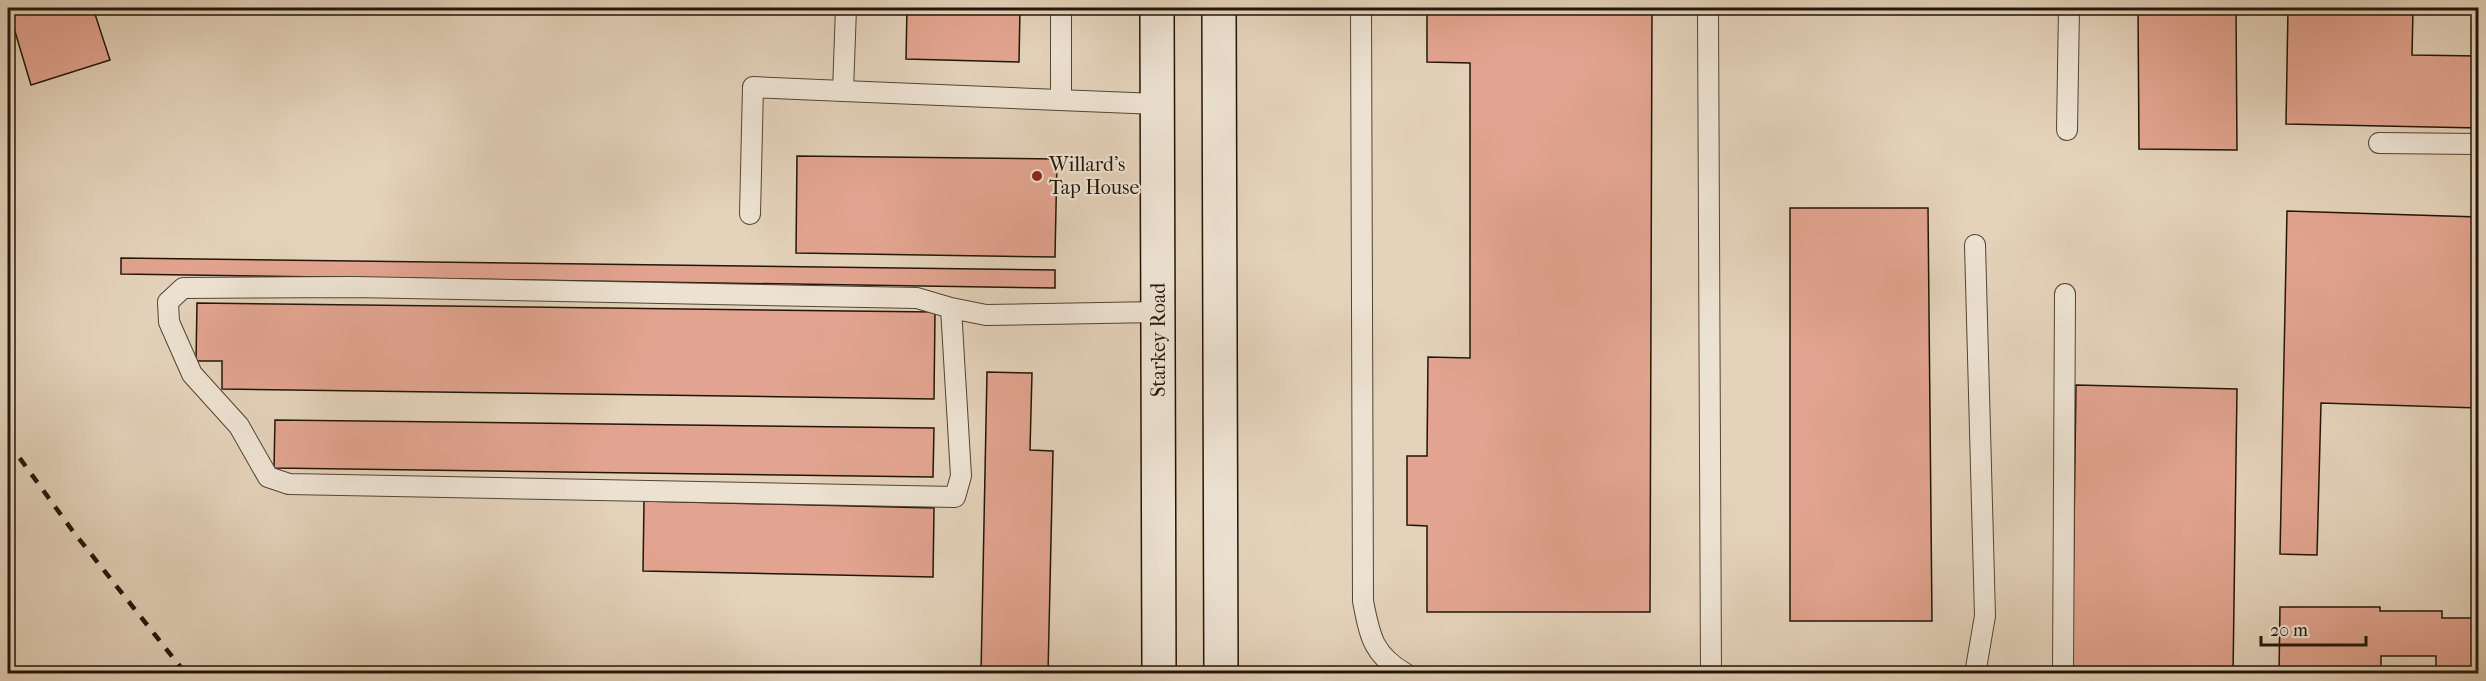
<svg xmlns="http://www.w3.org/2000/svg" width="2486" height="681" viewBox="0 0 2486 681" font-family="'IM FELL French Canon',serif">
  <style>
    .building { fill: #e2a490; stroke: #221609; stroke-width: 1.5 }
    .lines { fill: none; stroke-linecap: round; stroke-linejoin: round }
    .lane-casing { stroke: #524535; stroke-width: 22 }
    .secondary-casing { stroke: #221609; stroke-width: 36 }
    .lane { stroke: #ede2d2; stroke-width: 20 }
    .secondary { stroke: #ede2d2; stroke-width: 33 }
    .rail { stroke: #221609; stroke-width: 4.5; stroke-dasharray: 10 10; stroke-linecap: butt }
    .poi-dot { fill: #8f2418; stroke: #ede2d2; stroke-width: 2 }
    .labels { text-anchor: middle; stroke-width: 4.5; stroke-linejoin: round; paint-order: stroke }
    .poi-label { font-size: 20px; fill: #221609; stroke: #ede2d2; text-anchor: start }
    .street-label { font-size: 20px; fill: #221609; stroke: #ede2d2 }
  </style>
  <rect width="100%" height="100%" fill="#e4d2ba"/>
  <filter id="stains"><feTurbulence type="fractalNoise" baseFrequency=".00333" numOctaves="4"/><feColorMatrix values="0 0 0 0 .2 0 0 0 0 .09 0 0 0 0 .02 0 0 0 .5 -.17"/></filter>
  <radialGradient id="worn" r=".72"><stop offset=".6" stop-color="#630" stop-opacity="0"/><stop offset="1" stop-color="#630" stop-opacity=".3"/></radialGradient>
  <!-- building -->
  <g class="building">
    <polygon points="8,8 93,8 110,60 31,85"/>
    <polygon points="907,8 1020,8 1019,62 906,59"/>
    <polygon points="1427,8 1652,8 1650,612 1427,612 1427,526 1407,525 1407,456 1427,456 1428,357 1470,358 1470,63 1427,62"/>
    <polygon points="2138,8 2236,8 2237,150 2139,149"/>
    <polygon points="2288,8 2478,8 2478,11 2413,10 2412,55 2478,56 2478,128 2286,124"/>
    <polygon points="797,156 1057,159 1055,257 796,253"/>
    <polygon points="1790,208 1928,208 1932,621 1790,621"/>
    <polygon points="2287,211 2478,217 2478,408 2321,403 2317,555 2280,554"/>
    <polygon points="121,258 1055,270 1055,288 121,274"/>
    <polygon points="197,303 935,312 934,399 222,389 222,361 196,361"/>
    <polygon points="987,372 1032,373 1030,450 1053,451 1048,674 981,674"/>
    <polygon points="2076,385 2237,389 2233,674 2072,674"/>
    <polygon points="275,420 934,428 933,477 274,468"/>
    <polygon points="644,501 934,508 933,577 643,571"/>
    <polygon points="2280,607 2380,607 2380,611 2442,611 2442,618 2478,618 2478,674 2436,674 2436,656 2381,656 2381,674 2279,674"/>
  </g>
  <g class="lines">
    <!-- lane casing -->
    <g class="lane-casing">
      <g id="lane">
        <polyline points="846,8 843,91 1157,104"/>
        <path d="M1361 8 1363 601C1370 637 1373 655 1406 674"/>
        <polyline points="1708,8 1711,674"/>
        <polyline points="1061,100 1061,8"/>
        <polyline points="2067,130 2069,8"/>
        <polyline points="2379,143 2478,144"/>
        <polyline points="750,214 753,87 843,91"/>
        <polyline points="951,308 961,476 955,497 289,484 268,477 239,426 192,374 169,322 168,302 183,288 354,287 917,298 951,308 986,315 1158,312"/>
        <polyline points="1975,674 1985,616 1975,245"/>
        <polyline points="2063,674 2065,294"/>
      </g>
    </g>
    <!-- secondary casing -->
    <g class="secondary-casing">
      <g id="secondary">
        <polyline points="1157,8 1159,674"/>
        <polyline points="1219,8 1221,674"/>
      </g>
    </g>
    <!-- lane -->
    <use href="#lane" class="lane"/>
    <!-- secondary -->
    <use href="#secondary" class="secondary"/>
    <!-- rail -->
    <polyline class="rail" points="8,442 72,530 186,674"/>
  </g>
  <!-- markers -->
  <circle class="poi-dot" cx="1037" cy="176" r="6"/>
  <g class="labels">
    <!-- poi labels -->
    <g class="poi-label">
      <text x="1049" y="171">Willard's<tspan x="1049" dy="23">Tap House</tspan></text>
    </g>
    <!-- street labels -->
    <g class="street-label">
      <text transform="translate(1158 340) rotate(-90)" y="7">Starkey Road</text>
    </g>
  </g>
  <!-- margin -->
  <rect width="2486" height="681" fill="none" stroke="#e4d2ba" stroke-width="30"/>
  <rect x="9" y="9" width="2468" height="663" fill="none" stroke="#221609" stroke-width="3"/>
  <rect x="15" y="15" width="2456" height="651" fill="none" stroke="#221609" stroke-width="1.5"/>
  <!-- scale -->
  <path d="M2261 636v9h105v-9" fill="none" stroke="#221609" stroke-width="3"/>
  <text x="2270" y="636" font-size="18" fill="#221609" stroke="#ede2d2" stroke-width="4.5" paint-order="stroke">20 m</text>
  <rect width="100%" height="100%" filter="url(#stains)"/>
  <rect width="100%" height="100%" fill="url(#worn)"/>
</svg>
